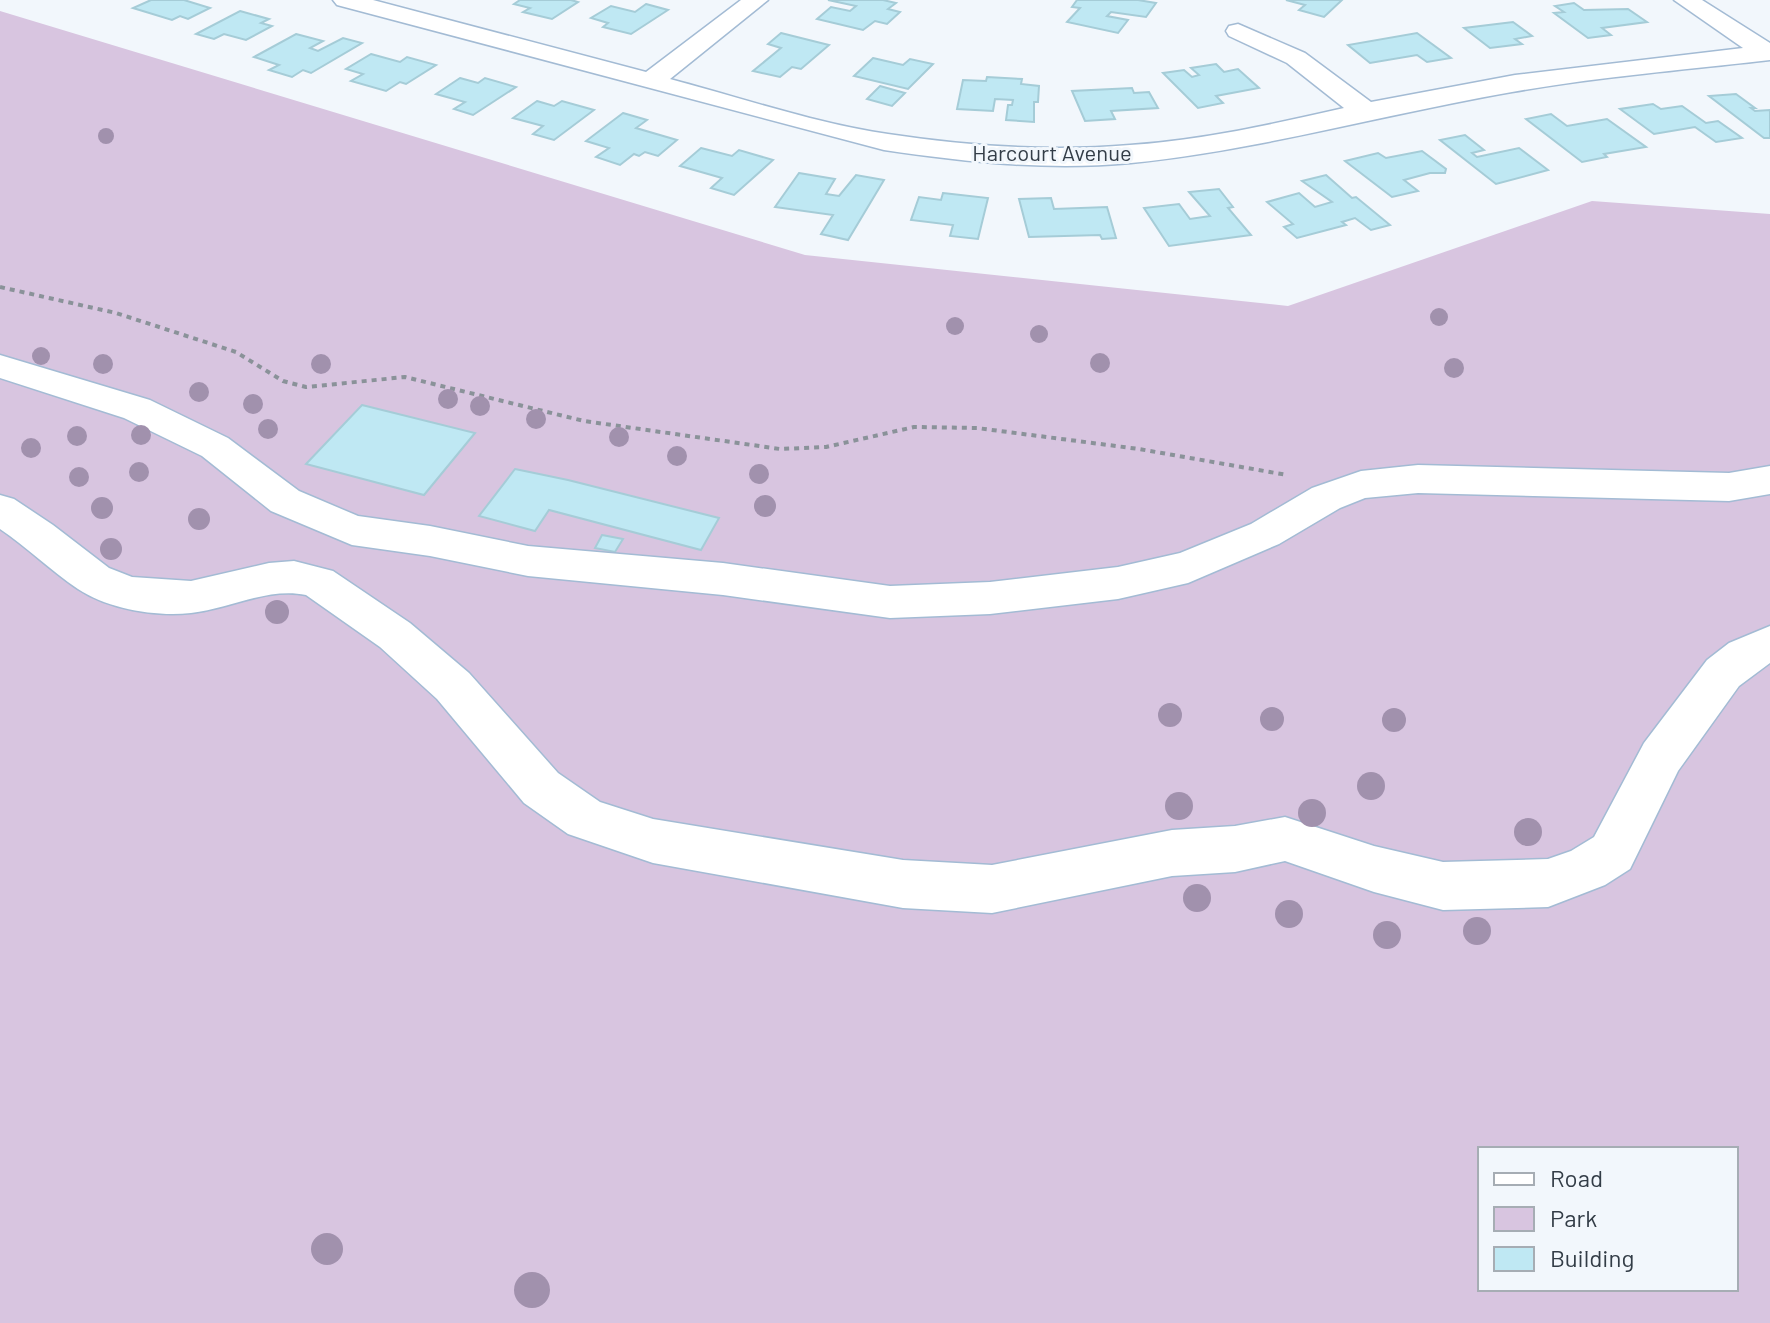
<svg xmlns="http://www.w3.org/2000/svg" width="1770" height="1323" viewBox="0 0 1770 1323" font-family="Barlow,sans-serif">
  <style>
    .green { fill: #d8c5e0; fill-rule: evenodd }
    .building { fill: #bfe8f3; stroke: #a5ccd7; stroke-width: 2 }
    .lines { fill: none; stroke-linecap: round; stroke-linejoin: round }
    .minor-casing { stroke: #a3bbd4; stroke-width: 3 }
    .path { stroke: #8a9299; stroke-width: 4; stroke-dasharray: 5 5; stroke-linecap: butt }
    .minor { fill: #fff; fill-rule: evenodd }
    .tree { fill: #a191ad }
    .labels { text-anchor: middle; stroke-width: 6; stroke-linejoin: round; paint-order: stroke }
    .far-street-label { font-size: 22px; fill: #333d47; stroke: #f2f7fc }
  </style>
  <rect width="100%" height="100%" fill="#f2f7fc"/>
  <!-- green -->
  <path class="green" d="M0 11 805 255 1288 306 1592 201 1770 214V1323H0ZM1480 1149H1736V1289H1480Z"/>
  <!-- building -->
  <g class="building">
    <polygon points="151,0 184,0 210,8 188,19 180,16 172,20 133,8"/>
    <polygon points="520,0 571,0 578,2 552,19 523,12 530,8 514,4"/>
    <polygon points="828,0 883,0 896,3 888,9 900,12 887,24 875,21 863,30 817,19 831,7 850,11 856,6"/>
    <polygon points="1077,0 1138,0 1156,3 1146,17 1111,12 1107,16 1128,20 1118,33 1067,22 1080,8 1072,7"/>
    <polygon points="1286,0 1342,0 1324,17 1299,10 1305,5"/>
    <polygon points="1574,3 1584,10 1628,9 1647,22 1602,28 1611,35 1588,38 1554,13 1564,12 1555,6"/>
    <polygon points="646,4 668,10 631,34 603,27 608,23 591,18 611,6 635,12"/>
    <polygon points="240,11 269,19 261,23 272,26 246,40 224,34 214,39 196,34"/>
    <polygon points="1513,22 1532,36 1515,39 1522,44 1490,48 1464,28"/>
    <polygon points="781,33 829,45 801,69 792,67 780,77 753,71 781,48 768,44"/>
    <polygon points="1417,33 1451,58 1427,62 1417,55 1370,63 1348,45"/>
    <polygon points="296,34 323,41 310,48 318,51 343,38 362,43 311,73 303,70 292,77 269,70 279,65 254,57"/>
    <polygon points="371,54 400,62 407,57 436,65 406,84 400,82 386,91 351,81 363,74 346,69"/>
    <polygon points="873,58 903,65 910,59 933,64 908,89 854,76"/>
    <polygon points="1216,64 1224,72 1238,69 1259,88 1216,96 1223,103 1198,108 1163,73 1184,70 1192,77 1199,75 1191,68"/>
    <polygon points="987,77 1022,79 1021,84 1039,86 1038,102 1034,102 1034,122 1006,120 1008,105 1012,105 1013,100 995,99 993,111 957,109 963,80 986,81"/>
    <polygon points="460,78 478,83 485,78 516,87 473,115 454,109 465,102 436,94"/>
    <polygon points="880,86 905,93 892,106 867,99"/>
    <polygon points="1132,88 1134,93 1149,92 1158,108 1111,111 1115,119 1085,121 1072,91"/>
    <polygon points="1736,94 1755,108 1751,108 1755,111 1770,110 1770,138 1764,138 1709,96"/>
    <polygon points="537,101 554,106 562,101 594,110 554,140 533,134 543,126 513,118"/>
    <polygon points="1653,104 1661,109 1682,106 1706,123 1718,121 1742,138 1716,142 1695,127 1654,134 1620,109"/>
    <polygon points="623,113 647,120 636,128 677,140 658,156 645,152 639,156 634,154 620,165 596,157 609,148 586,141"/>
    <polygon points="1551,114 1567,126 1607,119 1646,147 1604,154 1607,157 1582,162 1526,119"/>
    <polygon points="1465,135 1484,150 1472,153 1477,157 1519,148 1548,170 1496,184 1440,140"/>
    <polygon points="701,148 732,156 739,150 773,160 734,195 711,188 722,178 680,166"/>
    <polygon points="1422,151 1446,169 1445,173 1430,173 1404,180 1418,191 1392,197 1345,161 1378,153 1386,158"/>
    <polygon points="799,173 835,179 826,194 839,196 856,175 884,180 848,240 821,234 833,215 775,207"/>
    <polygon points="1326,175 1352,198 1356,197 1390,225 1371,230 1355,218 1342,222 1346,225 1297,238 1284,227 1293,224 1267,202 1299,193 1315,207 1332,202 1302,181"/>
    <polygon points="1219,189 1233,207 1228,208 1251,235 1169,246 1144,208 1179,204 1190,219 1210,216 1189,192"/>
    <polygon points="943,193 988,198 978,239 950,236 953,225 911,220 919,197 941,200"/>
    <polygon points="1051,198 1054,209 1107,207 1116,238 1102,239 1100,235 1029,237 1019,199"/>
    <polygon points="362,405 475,433 424,495 306,464"/>
    <polygon points="515,469 568,480 719,518 701,550 549,510 535,531 479,516"/>
    <polygon points="602,535 623,539 615,552 595,548"/>
  </g>
  <g class="lines">
    <!-- minor casing -->
    <g class="minor-casing">
      <g id="minor">
        <path d="M333 0H373L646 72 741 0H768L670 79C742 98 814 123 888 134 967 146 1050 152 1130 145 1202 140 1274 124 1344 108L1287 63 1229 36 1226 31 1229 26 1238 24 1305 53 1371 102 1515 75 1743 48 1674 0H1702L1770 43V60C1684 70 1597 77 1512 92 1385 114 1260 150 1131 163 1049 171 965 162 884 150L337 5Z"/>
        <polygon points="0,355 150,400 228,438 299,491 358,516 430,526 528,546 723,563 890,586 990,582 1118,567 1180,553 1251,524 1312,488 1361,471 1418,465 1729,473 1770,466 1770,494 1729,501 1418,493 1365,498 1340,508 1279,544 1188,583 1118,599 990,614 890,618 723,595 528,576 430,556 352,545 271,511 202,456 124,418 0,378"/>
        <path d="M0 495 14 499 53 525 109 568 132 577 191 581 269 563 294 561 333 571 410 623 469 673 558 773 600 802 653 819 903 860 992 865 1172 830 1235 826 1285 817 1374 846 1443 862 1548 859 1571 851 1594 837 1644 743 1707 660 1729 643 1770 626V663L1739 686 1678 771 1630 869 1605 885 1548 907 1443 910 1374 892 1285 861 1235 872 1172 876 992 913 903 908 653 863 568 834 524 803 437 699 380 647 306 595C267 587 230 609 191 613 156 617 108 609 78 589 51 571 27 547 0 529Z"/>
      </g>
    </g>
    <!-- path -->
    <polyline class="path" points="0,287 116,313 236,352 283,381 306,387 405,377 584,421 780,449 826,447 914,427 977,428 1139,449 1287,475"/>
    <!-- minor -->
    <use href="#minor" class="minor"/>
  </g>
  <!-- trees -->
  <g class="tree">
    <circle cx="106" cy="136" r="8"/>
    <circle cx="1439" cy="317" r="9"/>
    <circle cx="955" cy="326" r="9"/>
    <circle cx="1039" cy="334" r="9"/>
    <circle cx="41" cy="356" r="9"/>
    <circle cx="1100" cy="363" r="10"/>
    <circle cx="103" cy="364" r="10"/>
    <circle cx="321" cy="364" r="10"/>
    <circle cx="1454" cy="368" r="10"/>
    <circle cx="199" cy="392" r="10"/>
    <circle cx="448" cy="399" r="10"/>
    <circle cx="253" cy="404" r="10"/>
    <circle cx="480" cy="406" r="10"/>
    <circle cx="536" cy="419" r="10"/>
    <circle cx="268" cy="429" r="10"/>
    <circle cx="141" cy="435" r="10"/>
    <circle cx="77" cy="436" r="10"/>
    <circle cx="619" cy="437" r="10"/>
    <circle cx="31" cy="448" r="10"/>
    <circle cx="677" cy="456" r="10"/>
    <circle cx="139" cy="472" r="10"/>
    <circle cx="759" cy="474" r="10"/>
    <circle cx="79" cy="477" r="10"/>
    <circle cx="765" cy="506" r="11"/>
    <circle cx="102" cy="508" r="11"/>
    <circle cx="199" cy="519" r="11"/>
    <circle cx="111" cy="549" r="11"/>
    <circle cx="277" cy="612" r="12"/>
    <circle cx="1170" cy="715" r="12"/>
    <circle cx="1272" cy="719" r="12"/>
    <circle cx="1394" cy="720" r="12"/>
    <circle cx="1371" cy="786" r="14"/>
    <circle cx="1179" cy="806" r="14"/>
    <circle cx="1312" cy="813" r="14"/>
    <circle cx="1528" cy="832" r="14"/>
    <circle cx="1197" cy="898" r="14"/>
    <circle cx="1289" cy="914" r="14"/>
    <circle cx="1477" cy="931" r="14"/>
    <circle cx="1387" cy="935" r="14"/>
    <circle cx="327" cy="1249" r="16"/>
    <circle cx="532" cy="1290" r="18"/>
  </g>
  <g class="labels">
    <!-- far-street labels -->
    <g class="far-street-label">
      <text x="1052" y="161">Harcourt Avenue</text>
    </g>
  </g>
  <!-- legend -->
  <rect x="1478" y="1147" width="260" height="144" fill="#f2f7fc" stroke="#a6adb4" stroke-width="2"/>
  <rect x="1494" y="1173" width="40" height="12" fill="#ffffff" stroke="#a6adb4" stroke-width="2"/>
  <text x="1550" y="1187" font-size="24" fill="#333d47">Road</text>
  <rect x="1494" y="1207" width="40" height="24" fill="#d8c5e0" stroke="#a6adb4" stroke-width="2"/>
  <text x="1550" y="1227" font-size="24" fill="#333d47">Park</text>
  <rect x="1494" y="1247" width="40" height="24" fill="#bfe8f3" stroke="#a6adb4" stroke-width="2"/>
  <text x="1550" y="1267" font-size="24" fill="#333d47">Building</text>
</svg>
